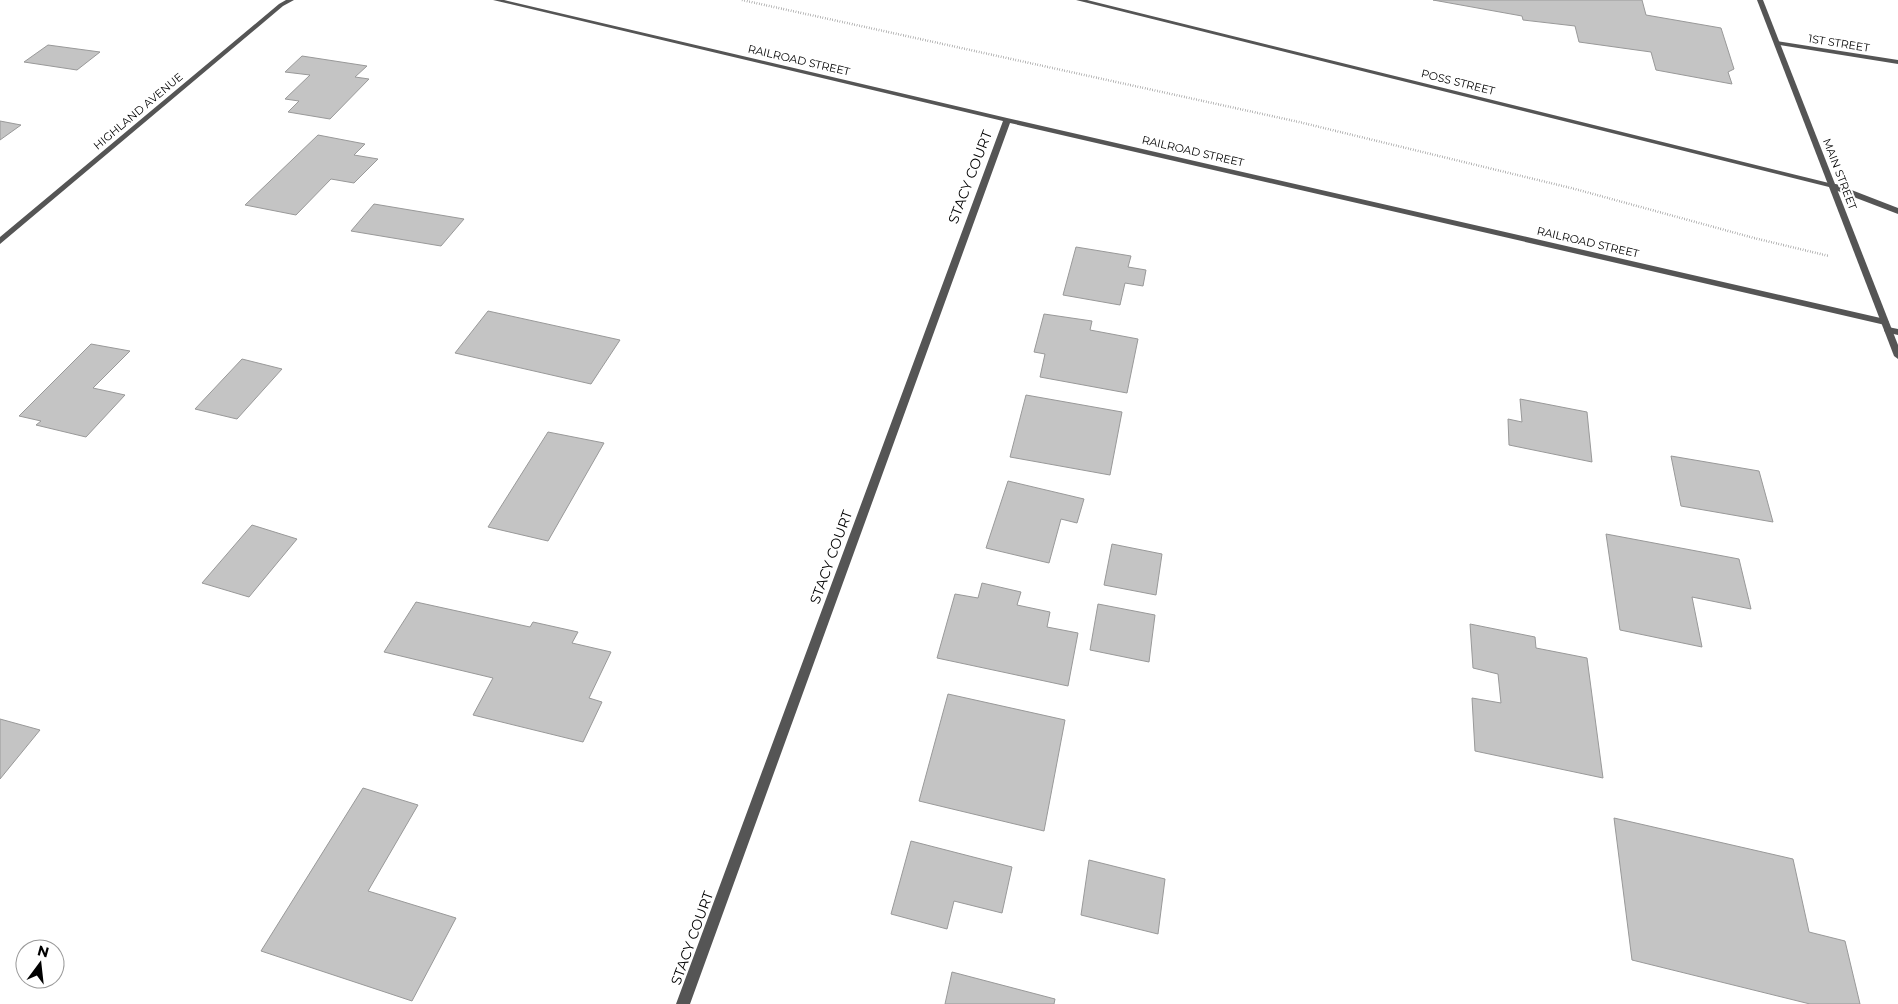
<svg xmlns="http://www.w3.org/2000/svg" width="1898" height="1004" viewBox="0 0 1898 1004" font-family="Montserrat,sans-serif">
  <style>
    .building { fill: #c4c4c4; stroke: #999 }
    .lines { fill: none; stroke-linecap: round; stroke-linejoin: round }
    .path { stroke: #777; stroke-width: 2.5; stroke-dasharray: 0.5 2; stroke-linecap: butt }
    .service { fill: #555; fill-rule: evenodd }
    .minor { fill: #555; fill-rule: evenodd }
    .tertiary { fill: #555; fill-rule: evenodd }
    .labels { text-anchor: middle; stroke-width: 4; stroke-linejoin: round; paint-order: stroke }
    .far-street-label { font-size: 11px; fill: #000; stroke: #fff }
    .street-label { font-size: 14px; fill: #000; stroke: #fff }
  </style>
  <rect width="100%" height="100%" fill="#fff"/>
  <!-- building -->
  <g class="building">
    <polygon points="1433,0 1642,0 1646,15 1721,28 1734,69 1728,72 1732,84 1656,70 1651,52 1579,42 1575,26 1523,20 1522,16"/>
    <polygon points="48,45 100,52 77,70 24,62"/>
    <polygon points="302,56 367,66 355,77 369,79 330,119 288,112 299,101 285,99 310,75 285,72"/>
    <polygon points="0,121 21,125 0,140"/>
    <polygon points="318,135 365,144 354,155 378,159 354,183 331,179 296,215 245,205"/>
    <polygon points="374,204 464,219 441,246 351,231"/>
    <polygon points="1076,247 1131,256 1128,267 1146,270 1143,286 1125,283 1120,305 1063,295"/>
    <polygon points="488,311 620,340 591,384 455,353"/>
    <polygon points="1044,314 1092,321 1090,330 1138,339 1127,393 1040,377 1045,354 1034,352"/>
    <polygon points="91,344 130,351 93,388 125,395 86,437 36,425 41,421 19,416"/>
    <polygon points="242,359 282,369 237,419 195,409"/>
    <polygon points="1026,395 1122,412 1110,475 1010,457"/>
    <polygon points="1520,399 1587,412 1592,462 1509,445 1508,419 1522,422"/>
    <polygon points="548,432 604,443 548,541 488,527"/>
    <polygon points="1671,456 1759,471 1773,522 1681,506"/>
    <polygon points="1008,481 1084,499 1077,523 1061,519 1049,563 986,548"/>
    <polygon points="252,525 297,539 249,597 202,583"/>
    <polygon points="1606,534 1739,559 1751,609 1692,597 1702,647 1620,630"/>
    <polygon points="1112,544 1162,554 1156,595 1104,585"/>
    <polygon points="982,583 1021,592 1017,605 1050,612 1047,627 1078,633 1068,686 937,658 955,594 978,598"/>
    <polygon points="416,602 530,627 533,622 578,632 572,643 611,652 589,698 602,702 583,742 473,715 493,678 384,652"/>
    <polygon points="1098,604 1155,615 1149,662 1090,650"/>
    <polygon points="1470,624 1535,637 1536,648 1587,658 1603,778 1475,751 1472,698 1501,703 1498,674 1473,668"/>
    <polygon points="948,694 1065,720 1044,831 919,801"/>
    <polygon points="0,719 40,730 0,779"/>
    <polygon points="363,788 418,805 368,891 456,918 412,1001 261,951"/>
    <polygon points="1614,818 1793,859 1809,932 1845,941 1860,1004 1810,1004 1632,960"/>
    <polygon points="911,841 1012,867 1002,913 954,901 947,929 891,914"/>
    <polygon points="1089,860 1165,879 1158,934 1081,915"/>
    <polygon points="952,972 1055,999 1054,1004 945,1004"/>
  </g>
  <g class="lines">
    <!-- path -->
    <polyline class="path" points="742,0 1299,122 1575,189 1754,238 1829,256"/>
    <!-- service -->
    <g class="service">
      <polygon points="1830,184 1836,184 1898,208 1898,214 1830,188"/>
      <polygon points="1888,327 1898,329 1898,335 1885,332 1884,330"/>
    </g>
    <!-- minor -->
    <g class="minor">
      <polygon points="286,0 294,0 283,6 0,244 0,237 279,4"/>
      <polygon points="493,0 504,0 1007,118 1885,319 1889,322 1885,325 1010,123 690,1004 676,1004 1003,121"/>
      <polygon points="1076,0 1087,0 1833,184 1837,186 1833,188"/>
      <polygon points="1776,41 1898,60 1898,64 1774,44 1774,42"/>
    </g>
    <!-- tertiary -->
    <polygon class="tertiary" points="1757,0 1763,0 1898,345 1898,359 1894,356"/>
  </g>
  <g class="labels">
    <!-- far-street labels -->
    <g class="far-street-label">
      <text transform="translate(1839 43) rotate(9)" y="4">1ST STREET</text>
      <text transform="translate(799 60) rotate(13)" y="4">RAILROAD STREET</text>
      <text transform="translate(1458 82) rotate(14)" y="4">POSS STREET</text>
      <text transform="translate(138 111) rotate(-40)" y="4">HIGHLAND AVENUE</text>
      <text transform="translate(1193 151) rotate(13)" y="4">RAILROAD STREET</text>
      <text transform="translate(1840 174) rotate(69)" y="4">MAIN STREET</text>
      <text transform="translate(1588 242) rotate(13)" y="4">RAILROAD STREET</text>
    </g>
    <!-- street labels -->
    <g class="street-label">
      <text transform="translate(970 177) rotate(-69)" y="5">STACY COURT</text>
      <text transform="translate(831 557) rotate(-70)" y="5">STACY COURT</text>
      <text transform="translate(692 938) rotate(-70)" y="5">STACY COURT</text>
    </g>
  </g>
  <!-- north arrow -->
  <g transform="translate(40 964) rotate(15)"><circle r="24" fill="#ffffff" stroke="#999999"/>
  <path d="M0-4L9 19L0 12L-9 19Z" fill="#000000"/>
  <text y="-8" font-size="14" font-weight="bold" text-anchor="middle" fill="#000000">N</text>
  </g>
</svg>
